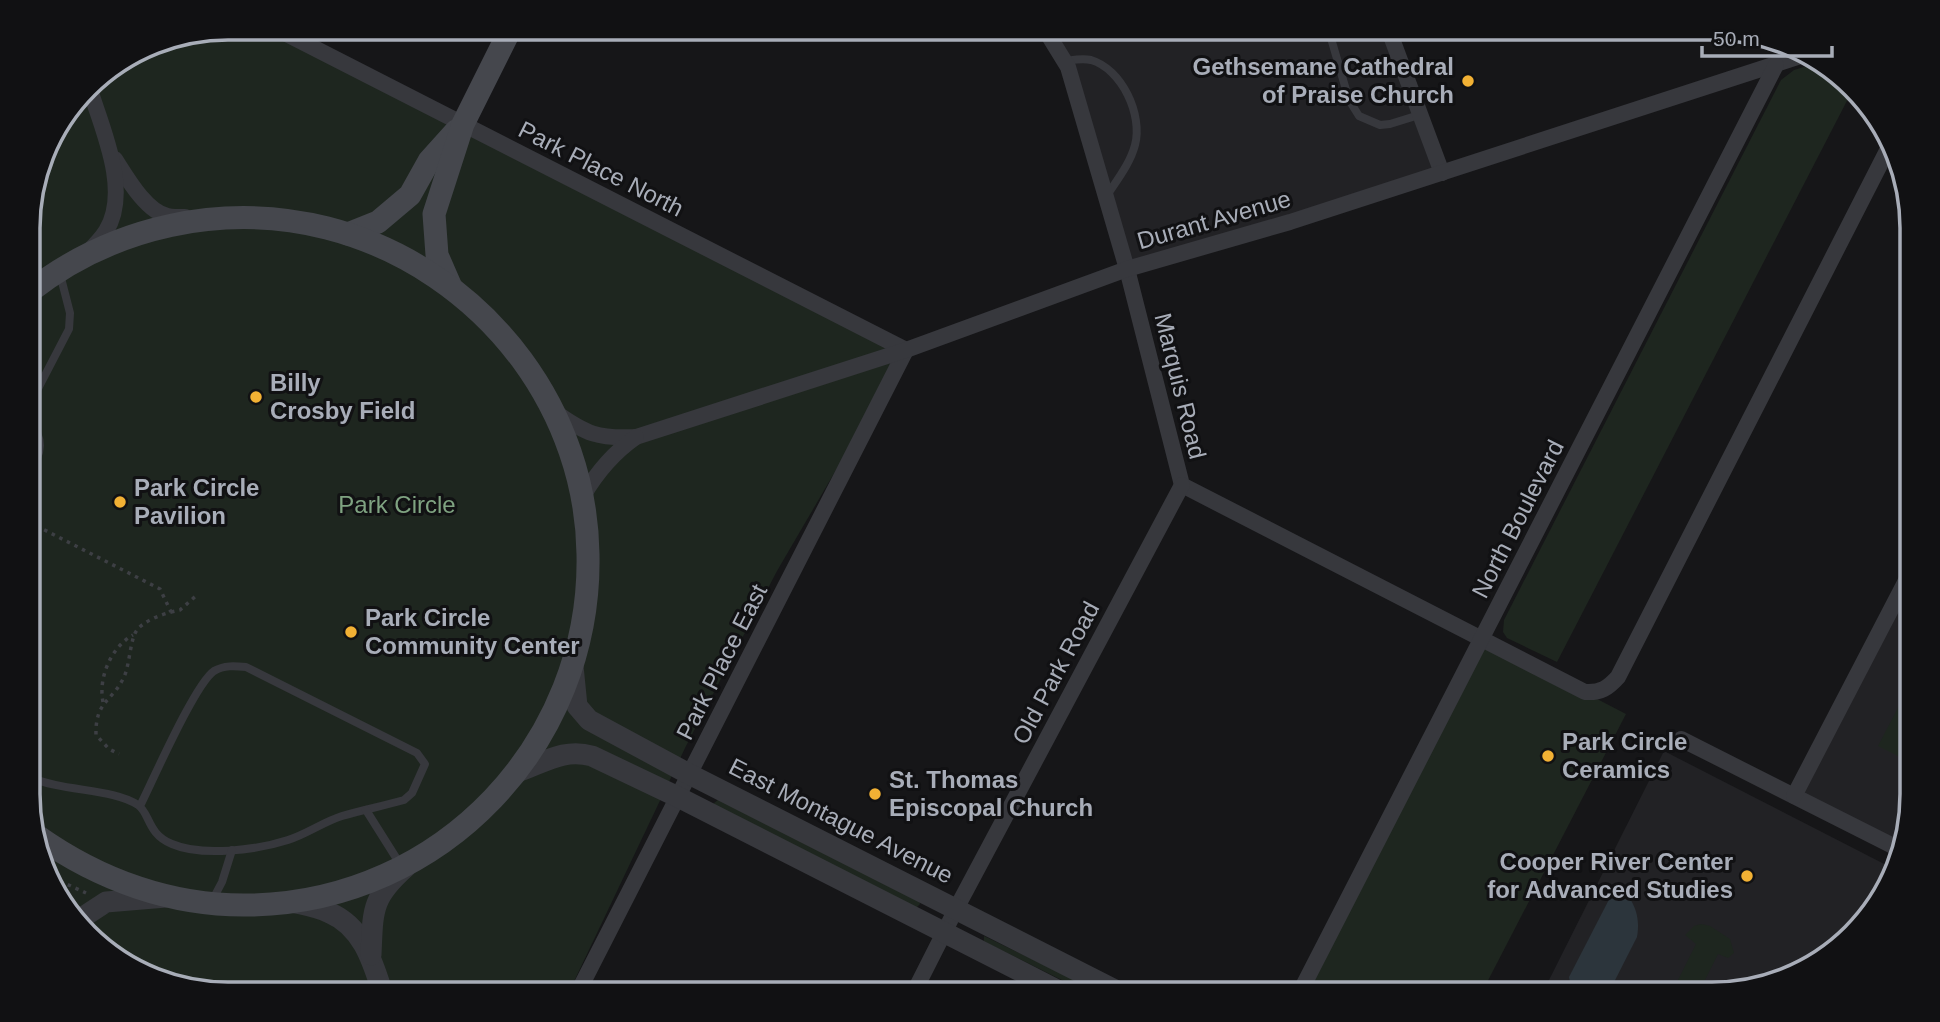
<svg xmlns="http://www.w3.org/2000/svg" width="1940" height="1022" viewBox="0 0 1940 1022" font-family="Arial,sans-serif">
  <style>
    .built { fill: #222225 }
    .green { fill: #1e261f }
    .water { fill: #2c353c }
    .lines { fill: none; stroke-linecap: round; stroke-linejoin: round }
    .path { stroke: #3d3f44; stroke-width: 3.5; stroke-dasharray: 3.5 5; stroke-linecap: butt }
    .service { stroke: #37383d; stroke-width: 8 }
    .minor { stroke: #37383d; stroke-width: 16 }
    .tertiary { stroke: #37383d; stroke-width: 21 }
    .secondary { stroke: #45474d; stroke-width: 23 }
    .poi-dot { fill: #f2b134; stroke: #111113; stroke-width: 2.5 }
    .labels { text-anchor: middle; stroke-width: 6; stroke-linejoin: round; paint-order: stroke }
    .poi-label { font-size: 24px; font-weight: bold; fill: #a8adb8; stroke: #111113; text-anchor: start }
    .street-label { font-size: 24px; fill: #a8adb8; stroke: #111113 }
    .park-label { font-size: 24px; fill: #7fa381; stroke: #111113 }
    .rim { fill: none; stroke: #a8adb8; stroke-width: 3.5 }
  </style>
  <rect width="100%" height="100%" fill="#161618"/>
  <!-- built -->
  <g class="built">
    <polygon points="1044,28 1392,28 1442,173 1127,269 1068,67"/>
    <polygon points="1911,571 1912,794 1899,849 1794,796"/>
    <polygon points="1664,751 1894,869 1891,883 1823,960 1724,994 1542,994"/>
  </g>
  <!-- green -->
  <g class="green">
    <polygon points="229,28 275,28 906,350 777,571 686,746 568,994 229,994 139,973 69,915 30,820 28,215 49,140 96,78 152,43"/>
    <polygon points="1817,63 1851,93 1557,662 1507,638 1503,632 1504,620 1781,80 1794,70"/>
    <polygon points="1482,639 1626,714 1481,994 1300,994"/>
    <polygon points="1912,681 1912,763 1878,746"/>
    <polygon points="719,799 919,900 920,904 915,909 713,804"/>
    <polygon points="1701,924 1710,926 1730,939 1734,953 1728,958 1718,954 1698,994 1671,994 1696,944 1685,935 1694,926"/>
    <polygon points="984,936 1104,994 1090,994 989,944 984,941"/>
  </g>
  <!-- water -->
  <path class="water" d="M1617 884C1633 898 1641 915 1637 937L1608 994H1577L1571 988 1569 977Z"/>
  <g class="lines">
    <!-- path -->
    <g class="path">
      <path d="M29 522 160 589 171 612C160 615 144 621 137 630 130 639 130 664 124 677 112 702 95 701 96 735L109 749 119 754"/>
      <polyline points="171,612 180,610 198,594"/>
      <path d="M103 702C98 678 111 647 133 635"/>
      <polyline points="60,881 86,893"/>
    </g>
    <!-- service -->
    <g class="service">
      <polyline points="1328,28 1349,100 1359,116 1380,125 1390,124 1419,115"/>
      <path d="M1065 61C1073 60 1082 58 1091 60 1122 69 1143 115 1135 145 1130 164 1117 180 1106 197"/>
      <polyline points="29,406 69,329 70,313 60,274"/>
      <path d="M29 423C44 436 43 455 29 469"/>
      <path d="M30 777C63 792 112 788 138 805 150 813 147 834 172 844 202 857 257 850 288 840 307 834 323 822 342 816 362 810 383 806 404 800L412 793 425 764 417 753 246 667C235 666 224 665 214 671 195 684 153 780 140 806"/>
      <polyline points="366,810 400,864"/>
      <polyline points="213,899 222,882 232,850"/>
    </g>
    <!-- minor -->
    <g class="minor">
      <polyline points="275,28 906,350 577,994"/>
      <path d="M1044 28 1068 67 1127 269 1182 485 1585 692C1601 693 1608 688 1618 677L1889 147"/>
      <polyline points="1388,28 1442,173"/>
      <path d="M115 159C126 176 146 212 168 216 173 217 179 217 185 217"/>
      <path d="M88 252C94 246 101 239 106 231 131 191 102 128 89 87"/>
      <path d="M555 412C586 434 598 439 636 437L906 350 1127 269 1290 222 1807 54"/>
      <path d="M583 496C597 472 613 453 636 437"/>
      <polyline points="1681,739 1899,849"/>
      <polyline points="1794,796 1911,571"/>
      <polyline points="913,994 956,909 1182,485"/>
      <polyline points="1299,994 1776,65"/>
    </g>
    <!-- tertiary -->
    <g class="tertiary">
      <polyline points="573,666 577,706 589,720 689,774 1123,994"/>
      <path d="M517 772C544 763 563 748 592 756L678 797 1065 994"/>
      <path d="M292 902C304 905 318 907 330 913 363 927 373 963 383 994"/>
      <polyline points="77,921 106,902 166,897"/>
      <path d="M371 955C373 910 371 898 406 867"/>
    </g>
    <!-- secondary -->
    <g class="secondary">
      <polyline points="348,234 378,222 410,195 429,161 456,131"/>
      <polyline points="451,287 437,255 434,214 463,124 511,28"/>
      <path d="M29 292C113 226 223 202 327 228 405 248 474 295 522 360 563 416 587 483 588 554 592 743 442 901 252 905 173 907 99 880 36 835"/>
    </g>
  </g>
  <!-- markers -->
  <g class="poi-dot">
    <circle cx="1468" cy="81" r="7"/>
    <circle cx="256" cy="397" r="7"/>
    <circle cx="120" cy="502" r="7"/>
    <circle cx="351" cy="632" r="7"/>
    <circle cx="1548" cy="756" r="7"/>
    <circle cx="875" cy="794" r="7"/>
    <circle cx="1747" cy="876" r="7"/>
  </g>
  <g class="labels">
    <!-- poi labels -->
    <g class="poi-label">
      <text x="1454" y="75" text-anchor="end">Gethsemane Cathedral<tspan x="1454" dy="28">of Praise Church</tspan></text>
      <text x="270" y="391">Billy<tspan x="270" dy="28">Crosby Field</tspan></text>
      <text x="134" y="496">Park Circle<tspan x="134" dy="28">Pavilion</tspan></text>
      <text x="365" y="626">Park Circle<tspan x="365" dy="28">Community Center</tspan></text>
      <text x="1562" y="750">Park Circle<tspan x="1562" dy="28">Ceramics</tspan></text>
      <text x="889" y="788">St. Thomas<tspan x="889" dy="28">Episcopal Church</tspan></text>
      <text x="1733" y="870" text-anchor="end">Cooper River Center<tspan x="1733" dy="28">for Advanced Studies</tspan></text>
    </g>
    <!-- street labels -->
    <g class="street-label">
      <text transform="translate(601 169) rotate(27)" y="8">Park Place North</text>
      <text transform="translate(1214 220) rotate(-16)" y="8">Durant Avenue</text>
      <text transform="translate(1180 386) rotate(76)" y="8">Marquis Road</text>
      <text transform="translate(1518 519) rotate(-63)" y="8">North Boulevard</text>
      <text transform="translate(722 662) rotate(-63)" y="8">Park Place East</text>
      <text transform="translate(1056 673) rotate(-62)" y="8">Old Park Road</text>
      <text transform="translate(841 821) rotate(27)" y="8">East Montague Avenue</text>
    </g>
    <!-- park labels -->
    <g class="park-label">
      <text x="397" y="513">Park Circle</text>
    </g>
  </g>
  <!-- crop -->
  <path d="M0 0H1940V1022H0ZM228 40H1712A188 188 0 0 1 1900 228V794A188 188 0 0 1 1712 982H228A188 188 0 0 1 40 794V228A188 188 0 0 1 228 40Z" fill="#111113" fill-rule="evenodd"/>
  <path class="rim" d="M228 40H1712A188 188 0 0 1 1900 228V794A188 188 0 0 1 1712 982H228A188 188 0 0 1 40 794V228A188 188 0 0 1 228 40Z"/>
  <!-- scale -->
  <path d="M1702 46v10h130v-10" fill="none" stroke="#a8adb8" stroke-width="3.5"/>
  <text x="1713" y="46" font-size="21" fill="#a8adb8" stroke="#111113" stroke-width="5" paint-order="stroke">50 m</text>
</svg>
